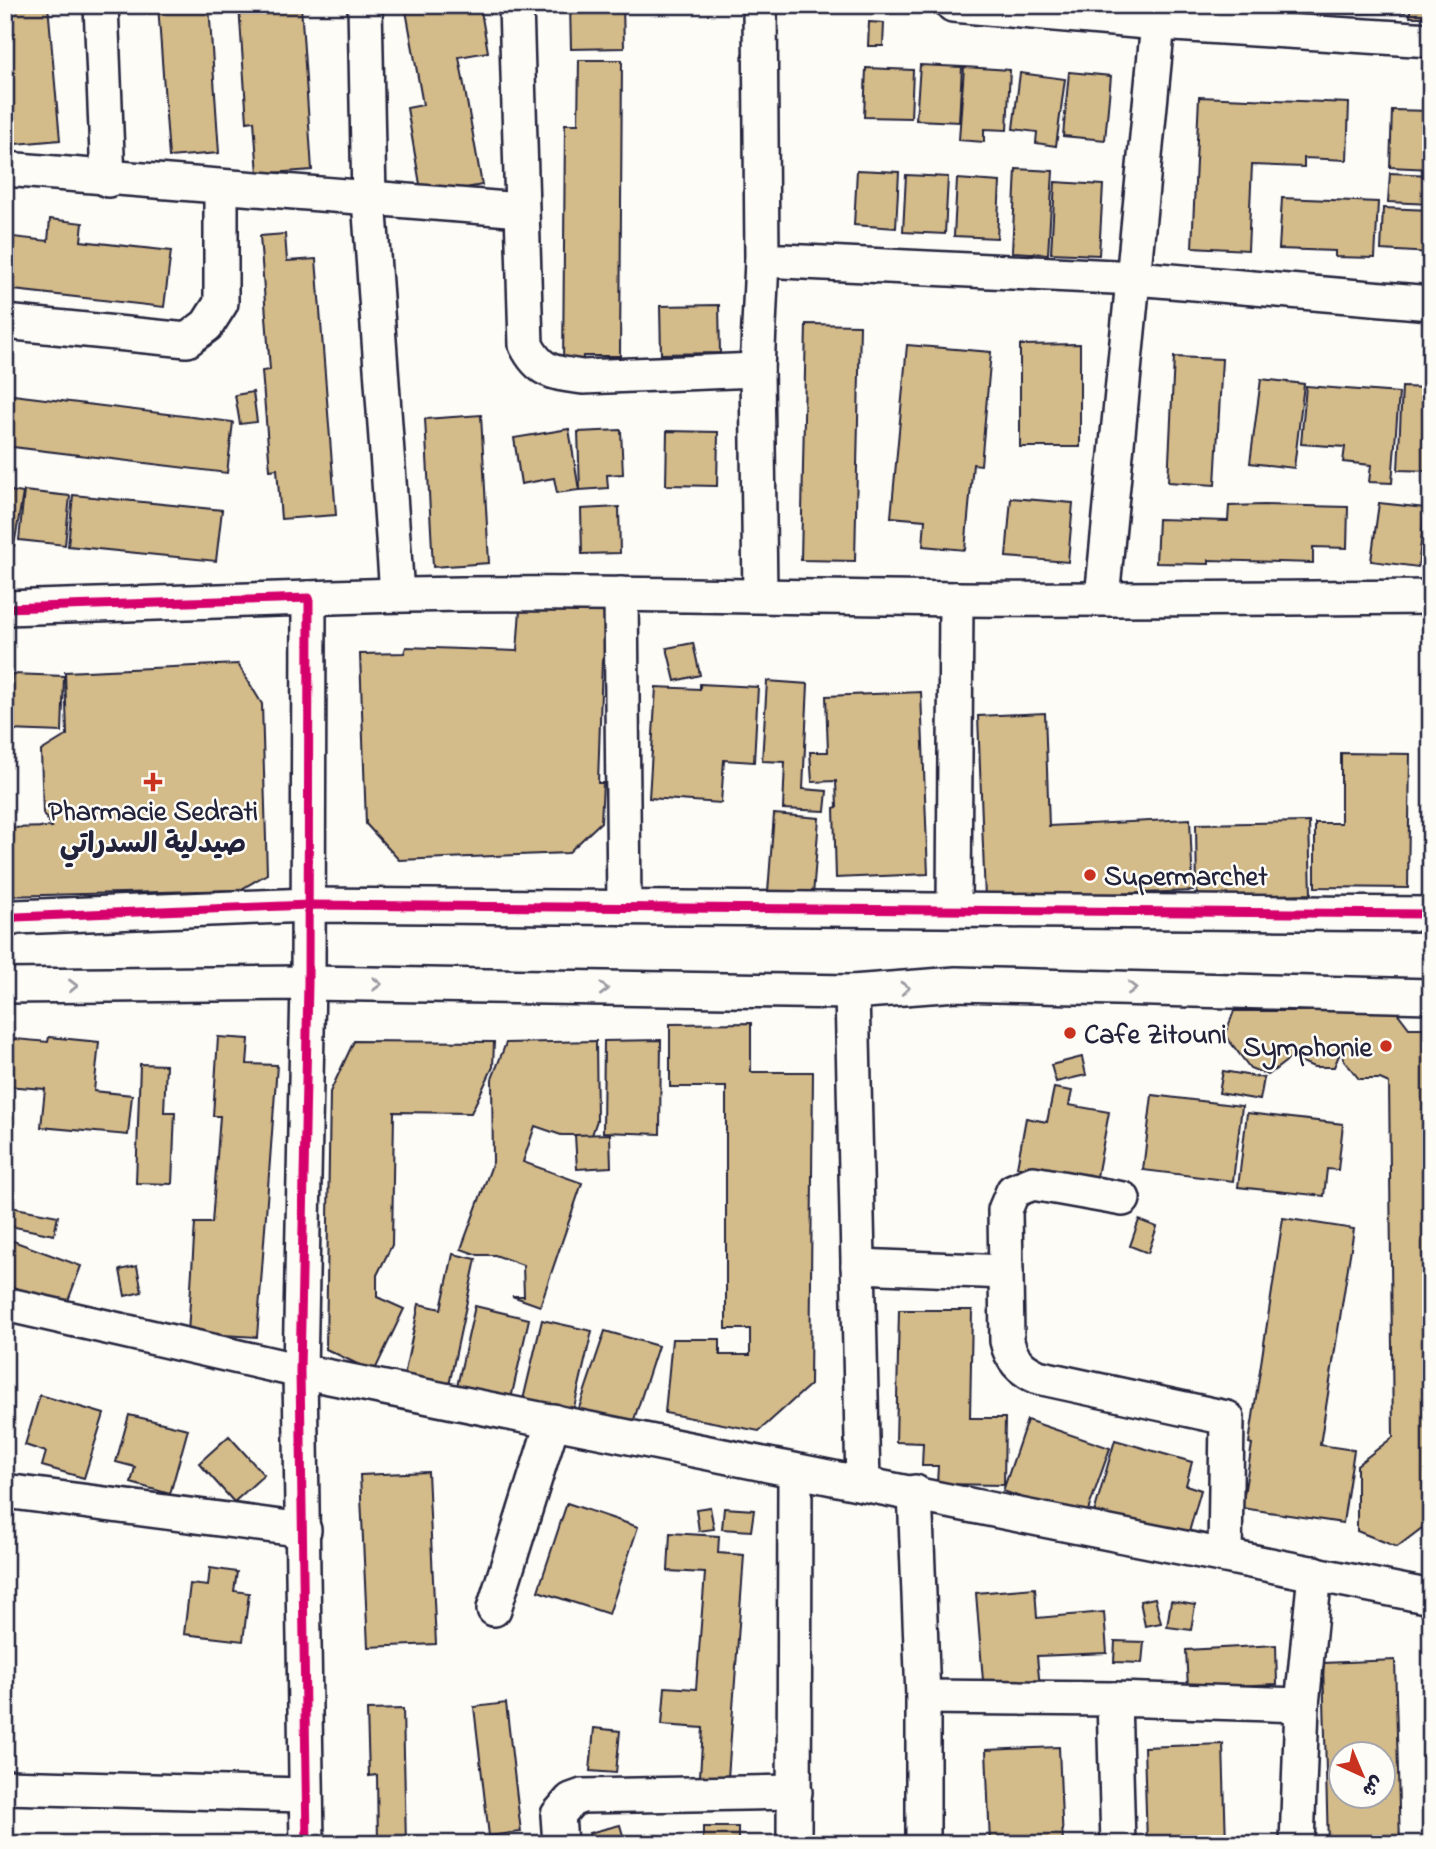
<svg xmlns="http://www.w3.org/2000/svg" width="1436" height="1849" viewBox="0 0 1436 1849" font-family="'Indie Flower','Playpen Sans Arabic',sans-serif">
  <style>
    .building { fill: #d4bb8a; stroke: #22223b; stroke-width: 2; fill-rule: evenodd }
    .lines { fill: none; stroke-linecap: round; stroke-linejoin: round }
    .minor-casing { stroke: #22223b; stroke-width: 38 }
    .minor { stroke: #fdfcf7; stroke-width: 33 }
    .cycleway-casing { stroke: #fdfcf7; stroke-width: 13 }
    .cycleway { stroke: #d6006c; stroke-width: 9 }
    .oneway { stroke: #9a9aa2 }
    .poi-dot { fill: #c8321e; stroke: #fdfcf7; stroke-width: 2.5 }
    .labels { text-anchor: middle; stroke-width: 5; stroke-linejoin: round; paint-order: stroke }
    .poi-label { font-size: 28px; font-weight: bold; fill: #22223b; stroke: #fdfcf7; text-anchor: start }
  </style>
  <rect width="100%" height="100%" fill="#fdfcf7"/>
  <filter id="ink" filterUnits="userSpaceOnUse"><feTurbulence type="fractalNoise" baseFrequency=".0143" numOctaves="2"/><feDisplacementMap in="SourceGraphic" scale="14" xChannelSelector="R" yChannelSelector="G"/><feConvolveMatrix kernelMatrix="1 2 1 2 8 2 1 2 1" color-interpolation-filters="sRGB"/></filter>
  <g filter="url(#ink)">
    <!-- building -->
    <g class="building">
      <polygon points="5,5 48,5 60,140 5,145"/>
      <polygon points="158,5 209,5 219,153 169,157"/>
      <polygon points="239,5 301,5 312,170 258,174 254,121 247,122"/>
      <polygon points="405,5 480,5 488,52 459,57 482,185 422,196 407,108 423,105"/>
      <polygon points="570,5 623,5 624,48 571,49"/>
      <polygon points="1293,5 1405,5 1405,12 1346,13 1346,9 1293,10"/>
      <rect x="1410" y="5" width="21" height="12"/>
      <polygon points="869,22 884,23 883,46 868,46"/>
      <polygon points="579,60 622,60 620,356 583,356 582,369 563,369 565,124 578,124"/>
      <polygon points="920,65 962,67 959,122 916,120"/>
      <polygon points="964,67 1010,70 1007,130 984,129 984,142 959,140"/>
      <polygon points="866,68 913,70 911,118 864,117"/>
      <polygon points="1069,72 1111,76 1105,140 1063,136"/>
      <polygon points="1020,73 1065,79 1056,146 1036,143 1037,132 1013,129"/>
      <polygon points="1199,97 1349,103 1347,160 1304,158 1304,167 1252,165 1248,250 1192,247"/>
      <polygon points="1392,110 1431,111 1431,169 1390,167"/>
      <polygon points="1016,169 1053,171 1048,254 1012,252"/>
      <polygon points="857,170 899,172 896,228 854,225"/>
      <polygon points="1390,173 1431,175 1431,204 1388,202"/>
      <polygon points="906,175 948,177 945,234 903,232"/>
      <polygon points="957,179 1000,182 997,238 954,236"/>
      <polygon points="1055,182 1103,185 1099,255 1051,253"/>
      <polygon points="1282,198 1378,202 1375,258 1335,257 1335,251 1279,249"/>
      <polygon points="1383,208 1431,210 1431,253 1381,250"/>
      <polygon points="50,219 83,223 81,241 171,251 164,307 5,289 5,236 48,241"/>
      <polygon points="285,234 287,261 316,259 336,515 281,519 277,469 270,470 262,371 270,370 260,236"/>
      <polygon points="719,305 720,353 661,354 660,306"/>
      <polygon points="806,324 860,325 855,561 801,560"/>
      <polygon points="1080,344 1080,447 1020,447 1020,345"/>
      <polygon points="907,345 991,352 981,465 973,464 965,550 923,546 925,520 891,517"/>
      <polygon points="1174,357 1222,359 1215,485 1168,482"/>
      <polygon points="1261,379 1304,384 1294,468 1250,463"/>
      <polygon points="1306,386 1399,393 1392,483 1369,482 1371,465 1343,462 1345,447 1301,444"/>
      <polygon points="1402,387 1431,388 1431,471 1398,470"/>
      <polygon points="253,392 257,422 240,424 235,395"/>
      <polygon points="5,394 233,422 227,473 5,446"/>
      <polygon points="481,415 489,563 433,567 425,419"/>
      <polygon points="569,429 579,490 557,493 554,478 521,484 514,438"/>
      <polygon points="621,430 623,474 607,475 608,488 580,490 578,432"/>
      <polygon points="667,431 718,432 717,486 666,485"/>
      <polygon points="5,490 23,493 14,546 5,545"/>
      <polygon points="24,491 70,496 65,545 19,540"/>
      <polygon points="73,495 222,510 216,561 68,546"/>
      <polygon points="1011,498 1073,503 1068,562 1006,557"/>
      <polygon points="1379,503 1425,508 1418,567 1371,561"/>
      <polygon points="1264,505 1348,507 1347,548 1313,547 1313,563 1209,560 1209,564 1156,563 1158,519 1228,521 1229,506"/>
      <polygon points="619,507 620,553 582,554 581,509"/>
      <polygon points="600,606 612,620 610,648 602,660 598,783 603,783 601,822 568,853 399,860 366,824 360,654 404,653 406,647 517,651 520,610"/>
      <polygon points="693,643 700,675 675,681 667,648"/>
      <polygon points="238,664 262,704 267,874 240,890 5,896 5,828 52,827 43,813 41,751 67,735 65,672"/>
      <polygon points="12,674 64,676 62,732 9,730"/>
      <polygon points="767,681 808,684 803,789 827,791 825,811 783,809 785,762 762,761"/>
      <polygon points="700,684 758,687 754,762 724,760 721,803 649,798 656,687 700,689"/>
      <polygon points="921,692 928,874 836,878 834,808 837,807 836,781 812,782 810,752 828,752 826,696"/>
      <polygon points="1045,713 1049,826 1190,819 1193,891 985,899 978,716"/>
      <polygon points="1341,753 1410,754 1408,888 1315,887 1315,823 1341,823"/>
      <polygon points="774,814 819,818 813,896 768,892"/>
      <polygon points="1309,822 1311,894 1197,897 1196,824"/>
      <polygon points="1234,1011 1396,1011 1409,1028 1431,1028 1431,1521 1397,1547 1357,1531 1357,1465 1393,1437 1389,1083 1380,1079 1359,1079 1343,1059 1343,1046 1334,1067 1314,1067 1297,1060 1297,1053 1268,1075 1250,1068 1225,1035"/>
      <polygon points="751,1023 751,1072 813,1072 810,1385 759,1431 665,1413 672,1339 720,1339 720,1355 750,1355 750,1329 726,1329 726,1087 670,1087 670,1024"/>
      <polygon points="49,1037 99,1042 94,1091 132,1095 128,1135 41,1127 45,1089 5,1086 5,1038 48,1042"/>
      <polygon points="218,1037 249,1039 247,1064 277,1065 257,1337 188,1333 195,1223 212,1223 220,1116 213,1116"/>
      <polygon points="661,1040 660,1134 603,1132 604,1041"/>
      <polygon points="354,1041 494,1042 493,1067 471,1113 394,1112 392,1245 377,1275 377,1297 404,1309 374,1372 326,1349 330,1092"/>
      <polygon points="596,1041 597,1120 592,1135 561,1135 535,1126 523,1162 582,1183 540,1306 512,1296 524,1296 523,1265 495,1255 478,1255 461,1249 493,1162 492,1079 506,1043"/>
      <polygon points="1082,1057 1086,1075 1056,1082 1051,1065"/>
      <polygon points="140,1064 166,1065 164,1112 175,1112 172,1184 136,1183"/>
      <polygon points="1223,1071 1264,1078 1260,1100 1219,1093"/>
      <polygon points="1054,1088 1072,1091 1069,1105 1109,1112 1096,1182 1017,1167 1026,1118 1047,1122"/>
      <polygon points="1152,1095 1242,1106 1233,1181 1143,1170"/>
      <polygon points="1247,1113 1343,1124 1338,1170 1327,1169 1324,1196 1238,1187"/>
      <polygon points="610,1134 611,1167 577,1169 575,1135"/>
      <polygon points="5,1206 58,1216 54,1235 5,1225"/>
      <polygon points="1283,1218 1354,1229 1320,1445 1354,1450 1343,1523 1242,1508 1252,1444 1249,1443"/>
      <polygon points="1139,1220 1157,1227 1148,1253 1130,1246"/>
      <polygon points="5,1238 81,1266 63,1314 5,1292"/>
      <polygon points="453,1254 476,1259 448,1390 403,1381 419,1304 441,1309"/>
      <polygon points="137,1266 142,1292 125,1296 120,1270"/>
      <polygon points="475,1306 529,1319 510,1403 456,1391"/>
      <polygon points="899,1310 972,1310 970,1418 1005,1418 1004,1485 937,1484 938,1466 922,1466 923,1443 896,1442"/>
      <polygon points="542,1320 592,1331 572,1416 522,1404"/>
      <polygon points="605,1331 658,1346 631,1429 578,1411"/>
      <polygon points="40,1395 104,1414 84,1478 42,1466 46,1452 25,1445"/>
      <polygon points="129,1415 188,1429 170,1494 131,1483 135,1467 116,1462"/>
      <polygon points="1027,1420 1110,1448 1085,1519 1003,1491"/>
      <polygon points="229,1436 264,1475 234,1502 199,1463"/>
      <polygon points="1115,1440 1192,1462 1186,1485 1201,1490 1187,1539 1094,1513"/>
      <polygon points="428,1472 436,1644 368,1647 360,1475"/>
      <polygon points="567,1503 638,1527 609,1614 538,1591"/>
      <polygon points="710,1507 714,1529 699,1531 696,1509"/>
      <polygon points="724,1508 754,1510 751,1531 722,1529"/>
      <polygon points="670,1533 719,1536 718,1553 744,1555 728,1778 700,1776 703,1728 662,1725 665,1687 696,1689 705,1573 668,1571"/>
      <polygon points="210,1568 237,1572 234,1591 249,1593 243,1641 184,1634 190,1584 208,1586"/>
      <polygon points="1035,1588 1037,1618 1104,1612 1107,1653 1037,1656 1040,1688 984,1693 976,1593"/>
      <polygon points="1155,1598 1161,1623 1145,1626 1140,1601"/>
      <polygon points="1171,1601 1195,1605 1191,1630 1167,1627"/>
      <polygon points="1115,1641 1144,1642 1142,1663 1114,1662"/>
      <polygon points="1276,1645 1277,1684 1188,1688 1186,1650"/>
      <path d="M1395 1660 1400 1844H1328L1323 1663ZM1342 1755H1384V1797H1342Z"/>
      <polygon points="506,1703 521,1832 489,1836 474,1707"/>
      <polygon points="403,1709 406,1844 378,1844 377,1775 369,1776 367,1710"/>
      <polygon points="594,1728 620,1731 616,1773 590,1771"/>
      <polygon points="1223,1744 1226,1844 1147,1844 1144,1747"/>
      <polygon points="1059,1747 1063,1844 990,1844 986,1750"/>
      <polygon points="620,1825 625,1842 592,1844 589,1833"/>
      <rect x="703" y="1827" width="35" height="17"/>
      <polygon points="492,1837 515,1844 490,1844"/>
    </g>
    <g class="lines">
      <!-- minor casing -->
      <g class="minor-casing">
        <g id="minor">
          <polyline points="101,5 108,180"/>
          <polyline points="365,5 369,199 397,594"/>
          <path d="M516 5 526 345C540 373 554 373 583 377L757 370"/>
          <polyline points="760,5 762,260 1135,278 1431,303"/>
          <polyline points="953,5 1158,23 1431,40"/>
          <polyline points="5,169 521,210"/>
          <polyline points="5,322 187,340 207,325 221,303 221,188"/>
          <polyline points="621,594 624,908"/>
          <polyline points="760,594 757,370 762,260"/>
          <path d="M309 598C525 589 741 597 957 599 1115 600 1273 598 1431 597"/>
          <polyline points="1102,598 1158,23"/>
          <polyline points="5,608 309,598 308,983 300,1371 307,1844"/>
          <polyline points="954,909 956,599"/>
          <polyline points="5,921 16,917 309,905 1431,914"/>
          <polyline points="5,986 308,983 852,992 956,984 1431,996"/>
          <path d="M1123 1199 1033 1183 1013 1191 1005 1210 1007 1341C1011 1359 1020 1369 1038 1377L1227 1418 1225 1555"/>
          <polyline points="858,1266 1006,1272"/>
          <polyline points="5,1304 300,1371 863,1484 852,992"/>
          <polyline points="863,1484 1431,1597"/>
          <polyline points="5,1491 304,1530"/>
          <polyline points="915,1492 923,1697 923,1844"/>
          <polyline points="494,1609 553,1421"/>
          <polyline points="923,1697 1114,1699"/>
          <polyline points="1302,1705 1315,1573"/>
          <polyline points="5,1787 304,1795"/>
          <polyline points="560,1844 558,1815 571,1800 582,1796 795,1792"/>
          <polyline points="794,1844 795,1472"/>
          <polyline points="1118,1844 1114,1699 1302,1705 1297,1844"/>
        </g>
      </g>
      <!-- minor -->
      <use href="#minor" class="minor"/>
      <!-- cycleway casing -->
      <g class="cycleway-casing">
        <g id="cycleway">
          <polyline points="5,608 309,598 308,983 300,1371 307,1844"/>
          <polyline points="5,921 16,917 309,905 1431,914"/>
        </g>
      </g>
      <!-- cycleway -->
      <use href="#cycleway" class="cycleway"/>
    </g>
    <!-- one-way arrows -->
    <defs><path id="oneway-chevron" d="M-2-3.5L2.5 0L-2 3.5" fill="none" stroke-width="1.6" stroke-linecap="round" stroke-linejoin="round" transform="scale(1.75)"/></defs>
    <g class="oneway">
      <use href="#oneway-chevron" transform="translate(377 984) rotate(1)"/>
      <use href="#oneway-chevron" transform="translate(73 986) rotate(-1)"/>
      <use href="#oneway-chevron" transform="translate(905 988) rotate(-5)"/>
      <use href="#oneway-chevron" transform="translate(1132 988) rotate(1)"/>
      <use href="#oneway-chevron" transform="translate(604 989) rotate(1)"/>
    </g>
  </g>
  <!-- markers -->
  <g class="poi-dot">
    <path d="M149.5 771.5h7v7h7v7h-7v7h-7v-7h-7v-7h7z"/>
    <circle cx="1090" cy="875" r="7"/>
    <circle cx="1070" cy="1033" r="7"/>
    <circle cx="1386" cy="1046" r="7"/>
  </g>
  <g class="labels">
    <!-- poi labels -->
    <g class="poi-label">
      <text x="153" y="820" text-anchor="middle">Pharmacie Sedrati<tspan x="153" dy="32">صيدلية السدراتي</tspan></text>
      <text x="1104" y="885">Supermarchet</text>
      <text x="1084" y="1043">Cafe Zitouni</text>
      <text x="1372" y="1056" text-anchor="end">Symphonie</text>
    </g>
  </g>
  <!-- margin -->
  <rect width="1436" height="1849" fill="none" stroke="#fdfcf7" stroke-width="28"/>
  <rect x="14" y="14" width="1408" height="1821" fill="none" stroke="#22223b" stroke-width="2.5" filter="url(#ink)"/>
  <!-- north arrow -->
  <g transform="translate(1362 1775) rotate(136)"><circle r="33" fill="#fdfcf7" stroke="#a5a5ac" stroke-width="2"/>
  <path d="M0-5L12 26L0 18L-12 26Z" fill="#c8321e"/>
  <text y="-10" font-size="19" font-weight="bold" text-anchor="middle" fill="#22223b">ش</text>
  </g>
</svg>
